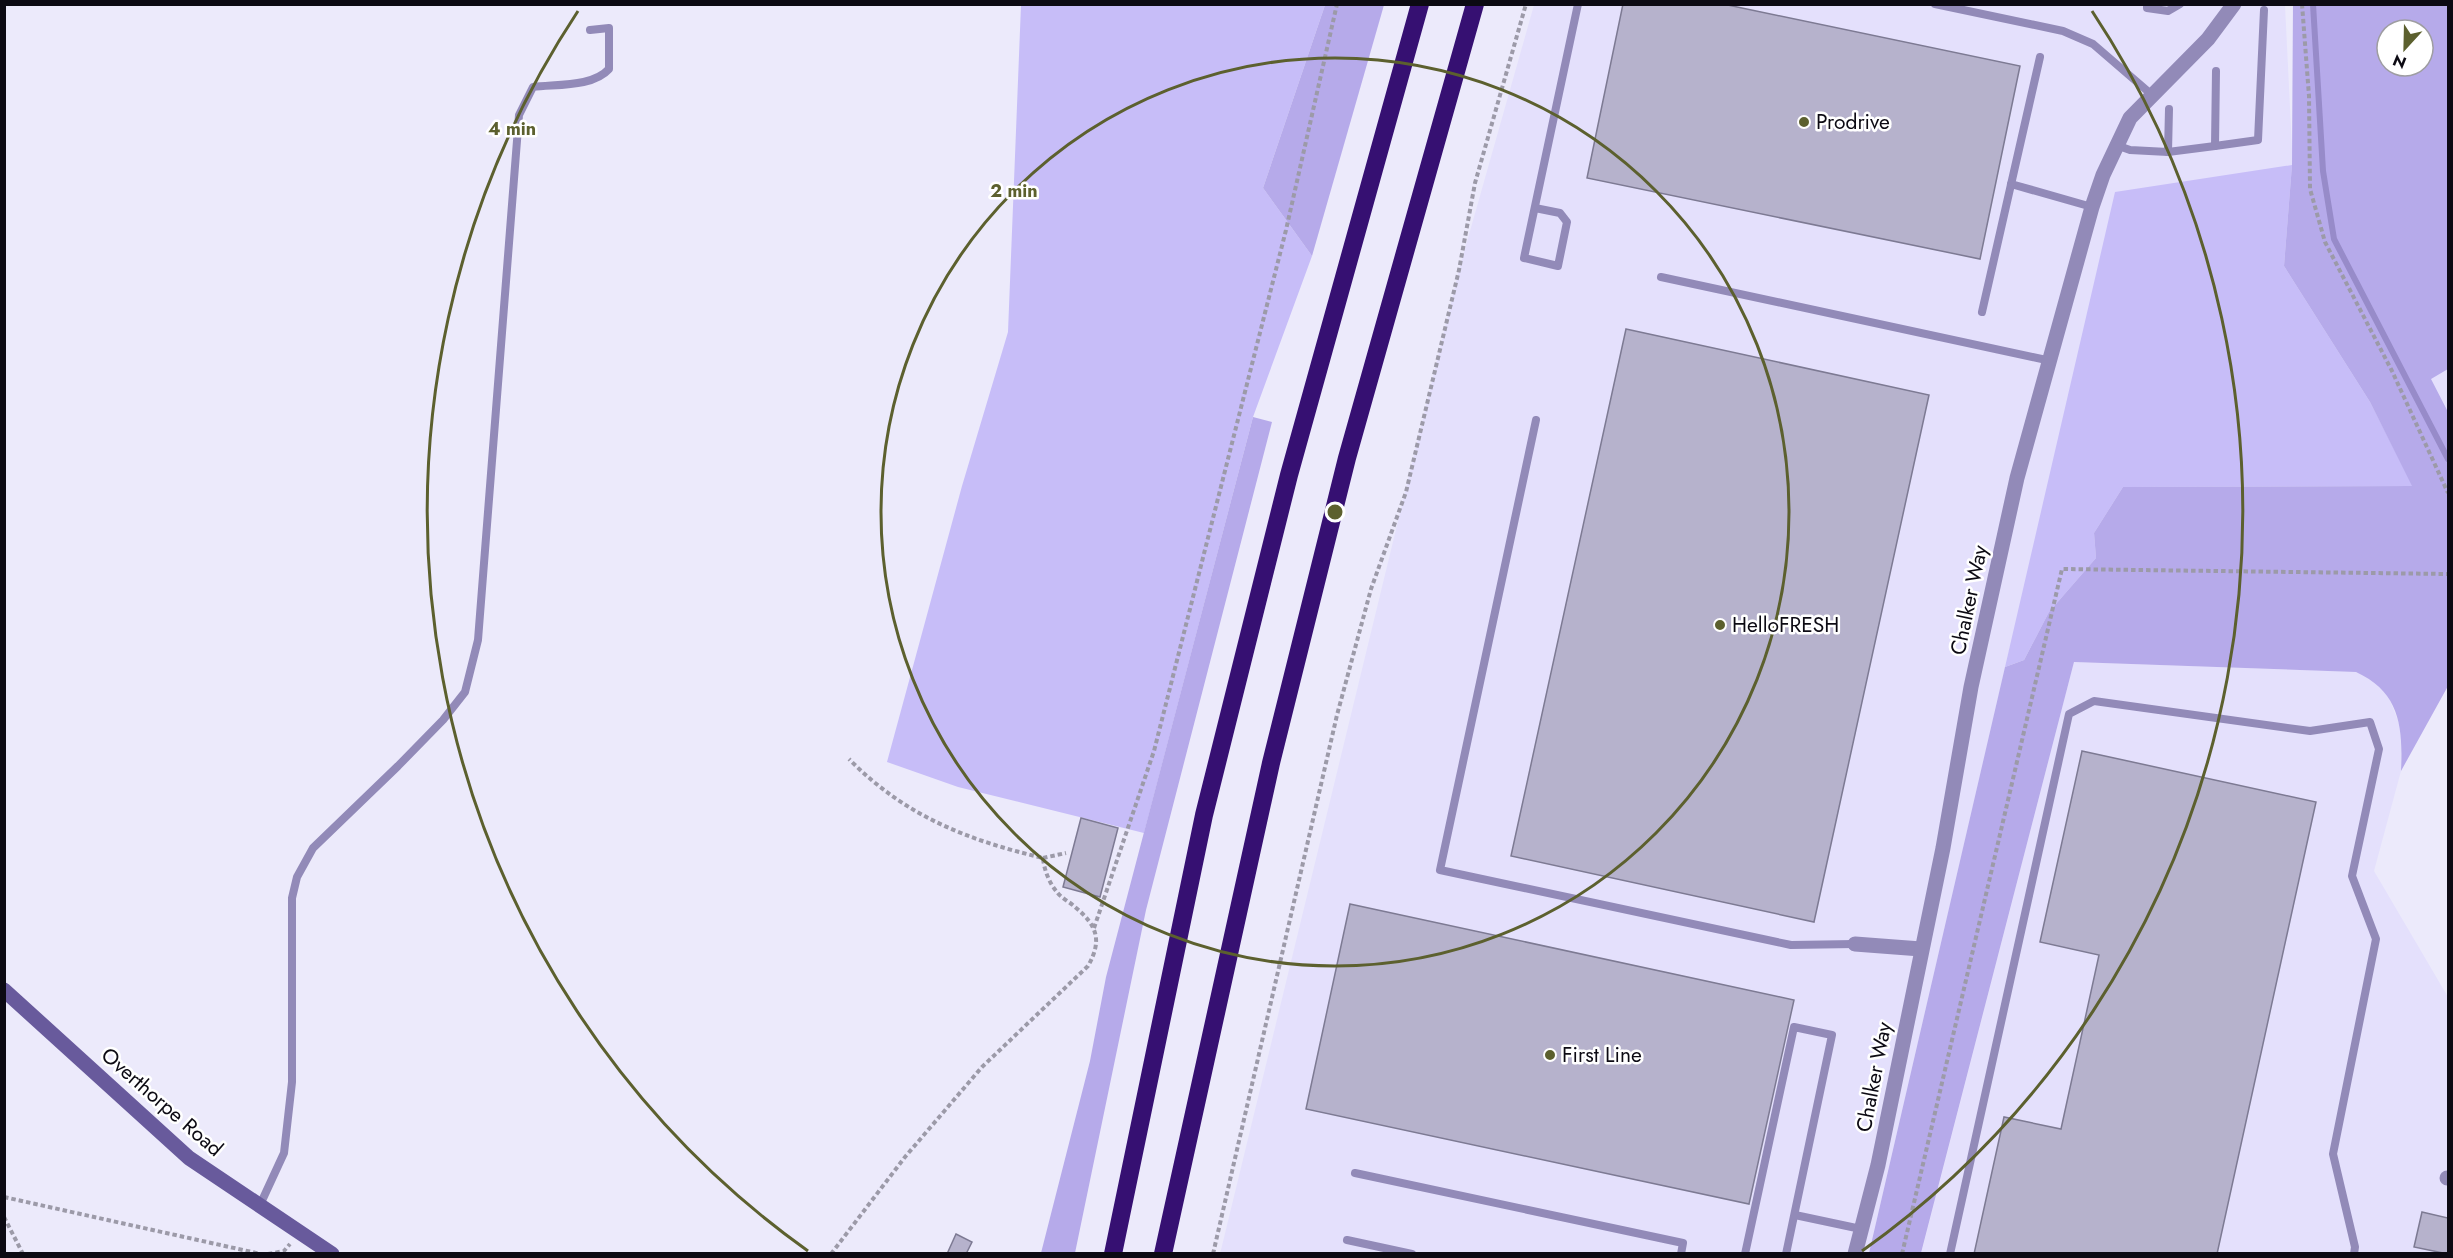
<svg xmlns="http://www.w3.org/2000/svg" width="2453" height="1258" viewBox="0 0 2453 1258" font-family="Jost,sans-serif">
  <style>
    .built { fill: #e4e0fc; fill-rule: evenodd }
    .green { fill: #c7bdf8 }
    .forest { fill: #b6aaea; fill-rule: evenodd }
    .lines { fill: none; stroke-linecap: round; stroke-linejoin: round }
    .stream { stroke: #978bc9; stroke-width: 6 }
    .building { fill: #b6b2cc; stroke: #7d7a93; stroke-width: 1.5 }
    .path { stroke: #9c9aa8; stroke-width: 4; stroke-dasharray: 4.5 3; stroke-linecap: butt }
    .lane { stroke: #928ab8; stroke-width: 8 }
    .street { stroke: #928ab8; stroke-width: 15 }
    .secondary { stroke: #685a9c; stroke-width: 15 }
    .highway { stroke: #361072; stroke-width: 18 }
    .ring { fill: none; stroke: #5c602e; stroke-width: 3 }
    .poi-dot { fill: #5c602e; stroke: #fff; stroke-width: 2 }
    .labels { text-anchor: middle; stroke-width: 5; stroke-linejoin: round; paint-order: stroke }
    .poi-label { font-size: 21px; fill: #0c0a13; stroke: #fff; text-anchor: start }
    .street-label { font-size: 21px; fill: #0c0a13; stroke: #fff }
    .centre { fill: #5c602e; stroke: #fff; stroke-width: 3 }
    .ring-label { font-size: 18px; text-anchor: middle; font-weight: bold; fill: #5c602e; stroke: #fff; stroke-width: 5; stroke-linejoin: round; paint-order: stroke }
  </style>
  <rect width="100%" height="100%" fill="#eceafb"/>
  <!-- built -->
  <g class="built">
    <path d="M1534 5H2285L2292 149 2293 5H2448V638L2010 646 1869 1253 1220 1254 1459 270ZM2387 30H2423V66H2387Z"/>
    <polygon points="2074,662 2356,672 2375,680 2388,695 2402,731 2401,771 2374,871 2448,997 2448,1253 1921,1254"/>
  </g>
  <!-- green -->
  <g class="green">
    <polygon points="1021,5 1325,5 1263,188 1312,256 1253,417 1144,833 958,787 887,762 962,486 1008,332"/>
    <polygon points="2292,165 2284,266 2370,402 2413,486 2123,487 2094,533 2096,558 2049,612 2024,660 2005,667 2115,192"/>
  </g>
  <!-- forest -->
  <g class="forest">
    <polygon points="1325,5 1384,5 1312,256 1263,188"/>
    <path d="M2293 5H2448V369L2431 379 2448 412V686L2401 771C2403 727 2400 692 2356 672L2074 662 1921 1253H1869L2005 667 2024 660 2049 612 2096 558 2094 533 2123 487 2412 486 2370 402 2284 266 2292 165ZM2387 30H2423V66H2387Z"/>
    <polygon points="1253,417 1272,422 1146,910 1075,1253 1041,1253 1090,1061 1106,977"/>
  </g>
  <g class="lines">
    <!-- stream -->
    <polyline class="stream" points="2313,4 2323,171 2334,239 2448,459"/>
  </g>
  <!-- building -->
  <g class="building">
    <polygon points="1623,4 1723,4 2020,66 1980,259 1587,178"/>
    <polygon points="1626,329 1929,395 1814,922 1511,856"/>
    <polygon points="2082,751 2316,802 2217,1254 1974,1254 2004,1117 2061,1129 2099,955 2040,942"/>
    <polygon points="1081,818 1118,828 1100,897 1063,887"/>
    <polygon points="1350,904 1794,1000 1749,1204 1306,1109"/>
    <polygon points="2422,1212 2448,1218 2448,1254 2414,1247"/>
    <polygon points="956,1234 972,1242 966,1254 947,1254"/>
  </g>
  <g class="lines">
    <!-- path -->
    <g class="path">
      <polyline points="2302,4 2309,96 2310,189 2325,242 2392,371 2448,493"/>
      <polyline points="1043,858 1066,853"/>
      <polyline points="1094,928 1154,751 1286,230 1337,4"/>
      <polyline points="4,1197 261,1254"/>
      <polyline points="4,1217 23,1254"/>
      <polyline points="268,1254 284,1251 290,1244"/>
      <path d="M831 1254 905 1157 982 1067 1088 966C1102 941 1098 926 1075 907 1070 902 1061 898 1057 892 1049 883 1044 869 1043 858 967 840 905 816 849 759"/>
      <polyline points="1213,1254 1337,715 1371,589 1406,492 1459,270 1475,183 1526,4"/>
      <polyline points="1902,1254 2062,569 2448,574"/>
    </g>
    <!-- lane -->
    <g class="lane">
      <polyline points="1935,4 2063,31 2093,44 2151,94"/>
      <polyline points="2147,4 2147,8 2168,11 2180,4"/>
      <polyline points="2116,145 2130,150 2168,152 2169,109"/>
      <polyline points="2215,146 2258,140 2264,10"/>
      <polyline points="2168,152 2215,146 2216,71"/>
      <polyline points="2011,184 2092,207"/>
      <polyline points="1535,208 1560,213 1567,222 1558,266 1524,258 1578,4"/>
      <polyline points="1661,277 2051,361"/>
      <polyline points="1982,312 2040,57"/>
      <polyline points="1536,420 1440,870 1791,945 1855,944"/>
      <polyline points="1355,1173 1683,1243 1681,1254"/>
      <path d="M260 1205 284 1153 292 1082V898L297 877 313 848 398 766 443 720 465 692 478 640 519 115 533 87C557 84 593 87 609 69V28L590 30"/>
      <polyline points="1795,1215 1861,1229"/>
      <polyline points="1347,1240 1412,1254"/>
      <polyline points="1745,1254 1794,1027 1832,1035 1786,1254"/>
      <polyline points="1950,1254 2069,714 2094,701 2310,731 2370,722 2379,749 2352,876 2376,939 2333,1154 2355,1247 2354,1254"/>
    </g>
    <!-- street -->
    <g class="street">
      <polyline points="1855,944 1921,949"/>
      <polyline points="2447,1178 2448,1178"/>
      <polyline points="1855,1254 1878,1165 1943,848 1971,687 2017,478 2092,207 2103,175 2130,118 2208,39 2234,4"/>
    </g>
    <!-- secondary -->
    <polyline class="secondary" points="4,990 189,1158 332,1254"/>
    <!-- highway -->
    <g class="highway">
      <polyline points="1113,1254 1204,815 1289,475 1420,4"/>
      <polyline points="1163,1254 1271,763 1347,458 1475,4"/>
    </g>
  </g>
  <!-- distance rings -->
  <g class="ring">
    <circle cx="1335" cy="512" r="454"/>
    <path d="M808 1251A908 908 0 0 1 578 11M2092 11A908 908 0 0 1 1862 1251"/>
  </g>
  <!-- markers -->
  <g class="poi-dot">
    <circle cx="1804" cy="122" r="6"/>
    <circle cx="1720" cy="625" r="6"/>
    <circle cx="1550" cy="1055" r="6"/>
  </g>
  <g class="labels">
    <!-- poi labels -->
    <g class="poi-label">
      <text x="1816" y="129">Prodrive</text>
      <text x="1732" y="632">HelloFRESH</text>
      <text x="1562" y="1062">First Line</text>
    </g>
    <!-- street labels -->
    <g class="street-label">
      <text transform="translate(1969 600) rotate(-78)" y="7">Chalker Way</text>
      <text transform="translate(1874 1077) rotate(-79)" y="7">Chalker Way</text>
      <text transform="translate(162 1102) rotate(41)" y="7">Overthorpe Road</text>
    </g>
  </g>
  <circle cx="1335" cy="512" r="9" class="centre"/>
  <g class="ring-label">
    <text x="512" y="135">4 min</text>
    <text x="1014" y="197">2 min</text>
  </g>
  <!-- border -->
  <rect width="2453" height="1258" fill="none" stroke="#0c0a13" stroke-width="12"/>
  <!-- north arrow -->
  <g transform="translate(2405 48) rotate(202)"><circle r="28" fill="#ffffff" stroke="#9e9da1" stroke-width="1.5"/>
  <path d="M0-4.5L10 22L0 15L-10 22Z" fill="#5c602e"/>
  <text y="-9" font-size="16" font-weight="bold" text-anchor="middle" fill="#0c0a13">N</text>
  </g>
</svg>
